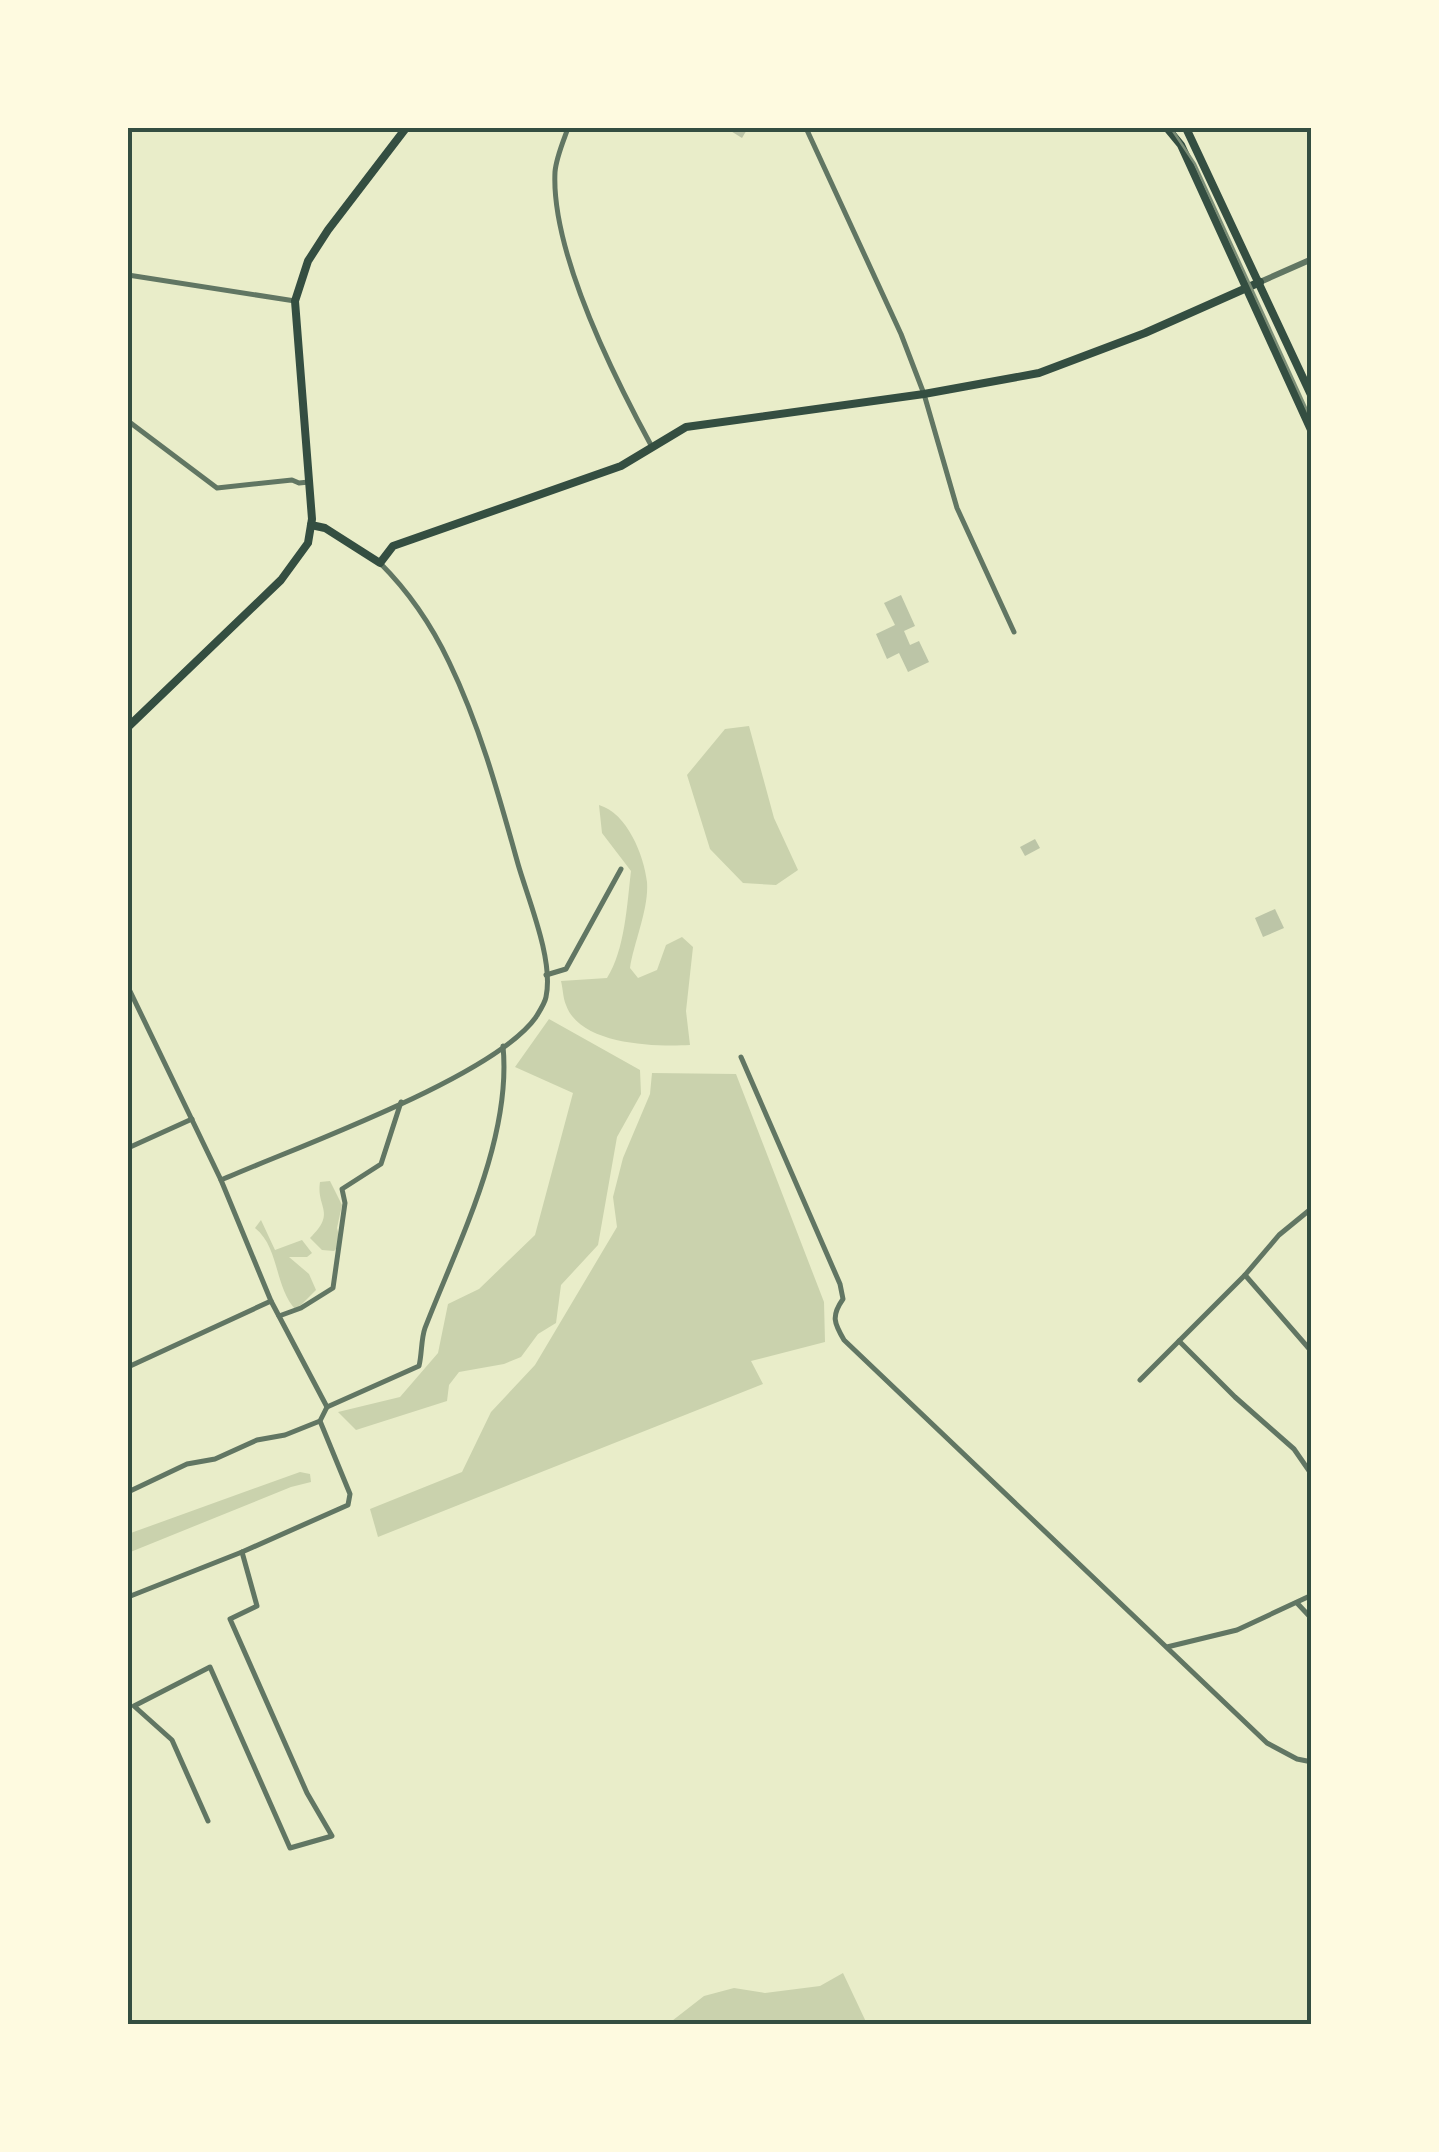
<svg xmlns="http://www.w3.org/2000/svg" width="1439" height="2152" viewBox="0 0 1439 2152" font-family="'DejaVu Sans',sans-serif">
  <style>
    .green { fill: #cad2ad }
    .building { fill: #bcc5a7 }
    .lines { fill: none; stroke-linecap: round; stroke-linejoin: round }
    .minor { stroke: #617663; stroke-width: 5 }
    .tertiary { stroke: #617663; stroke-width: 6 }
    .secondary { stroke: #344e41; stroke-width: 8 }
    .tram { stroke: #7c8e77; stroke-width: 2.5 }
    .neatline { fill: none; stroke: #344e41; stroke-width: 4 }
  </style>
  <rect width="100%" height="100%" fill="#e9edc9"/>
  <!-- green -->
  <g class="green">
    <polygon points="749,726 774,818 798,870 776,885 743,883 710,849 687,775 725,729"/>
    <path d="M599 805C627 813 644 855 647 882 649 909 634 942 630 968L638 978 657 970 666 945 682 937 693 947 686 1011 690 1045C655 1047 580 1045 566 1005 563 998 563 989 561 981L607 978C625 950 627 904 631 871L602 833Z"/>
    <polygon points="549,1019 640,1070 641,1094 617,1137 598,1245 561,1285 556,1323 538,1334 521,1357 504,1364 459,1372 449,1385 447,1401 356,1430 338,1412 400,1397 438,1353 448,1304 479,1289 535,1235 573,1093 515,1067"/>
    <polygon points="652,1073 736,1074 824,1302 825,1342 751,1361 763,1384 378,1537 370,1509 462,1472 491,1412 535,1365 617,1227 613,1197 623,1158 650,1094"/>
    <path d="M330 1181 342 1205 337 1228 341 1244 334 1251 322 1250 310 1238C337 1212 316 1208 320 1182Z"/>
    <path d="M261 1220 275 1250 302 1240 312 1253 307 1257H289L309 1274 316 1290 296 1310C274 1287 280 1248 255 1228Z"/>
    <polygon points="300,1472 310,1474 311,1482 291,1487 128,1553 128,1534"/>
    <polygon points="843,1973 867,2024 668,2024 704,1996 734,1988 765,1993 820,1986"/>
  </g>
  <!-- building -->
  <g class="building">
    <polygon points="726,128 748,128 742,138"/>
    <polygon points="901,595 915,626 904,631 910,645 919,641 929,662 908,672 899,653 887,659 876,634 895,625 884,603"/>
    <polygon points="1035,839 1040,848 1025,856 1020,847"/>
    <polygon points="1275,909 1284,928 1263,937 1255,918"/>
  </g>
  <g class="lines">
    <!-- minor -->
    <g class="minor">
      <path d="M568 128C563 142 556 158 555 172 551 253 614 377 652 447"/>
      <polyline points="806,128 901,334 924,394 957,508 1014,632"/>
      <polyline points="128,275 295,301"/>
      <polyline points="128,421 217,488 292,480 299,483 309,482"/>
      <polyline points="546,975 566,969 621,869"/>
      <polyline points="128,987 221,1180 271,1301 327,1407"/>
      <path d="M741 1057 840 1284 843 1299C831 1316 834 1323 844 1340L1267 1743 1297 1759 1312 1762"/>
      <polyline points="128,1148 192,1119"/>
      <path d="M221 1180C294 1148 494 1077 536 1017 539 1012 545 1003 546 997 554 960 528 899 518 864 499 796 480 726 449 662 432 626 409 592 380 563"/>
      <polyline points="1245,1275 1312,1352"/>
      <polyline points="279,1316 301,1308 333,1288 345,1203 342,1189 381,1164 401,1102"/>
      <polyline points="1179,1341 1235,1397 1294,1449 1312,1475"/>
      <polyline points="128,1367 271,1301"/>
      <polyline points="1140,1380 1245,1275 1279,1235 1312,1208"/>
      <path d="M327 1407 419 1366C422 1354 421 1339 425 1328 458 1243 512 1139 503 1046"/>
      <polyline points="128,1492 187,1464 215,1459 257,1440 285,1435 320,1421"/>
      <polyline points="128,1597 242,1552 348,1505 350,1494 320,1421 327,1407"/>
      <polyline points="1297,1603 1312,1619"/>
      <polyline points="1167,1647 1237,1630 1312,1595"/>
      <polyline points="208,1821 172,1740 134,1706 210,1667 290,1848 332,1836 307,1793 230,1619 257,1606 242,1552"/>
    </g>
    <!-- tertiary -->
    <polyline class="tertiary" points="1260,282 1312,259"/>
    <!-- secondary -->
    <g class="secondary">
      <polyline points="1167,128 1181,145 1312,432"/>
      <polyline points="1186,128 1312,397"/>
      <polyline points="311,525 325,528 380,563 393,546 621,466 686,427 924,394 1039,373 1145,333 1260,282"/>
      <polyline points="128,727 281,580 308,543 312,519 295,301 308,261 328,230 406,128"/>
    </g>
    <!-- tram -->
    <polyline class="tram" points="1171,128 1195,164 1312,421"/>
  </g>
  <!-- border -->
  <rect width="1439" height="2152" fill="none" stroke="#fefae0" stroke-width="260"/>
  <rect x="130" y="130" width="1179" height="1892" class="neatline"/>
</svg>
